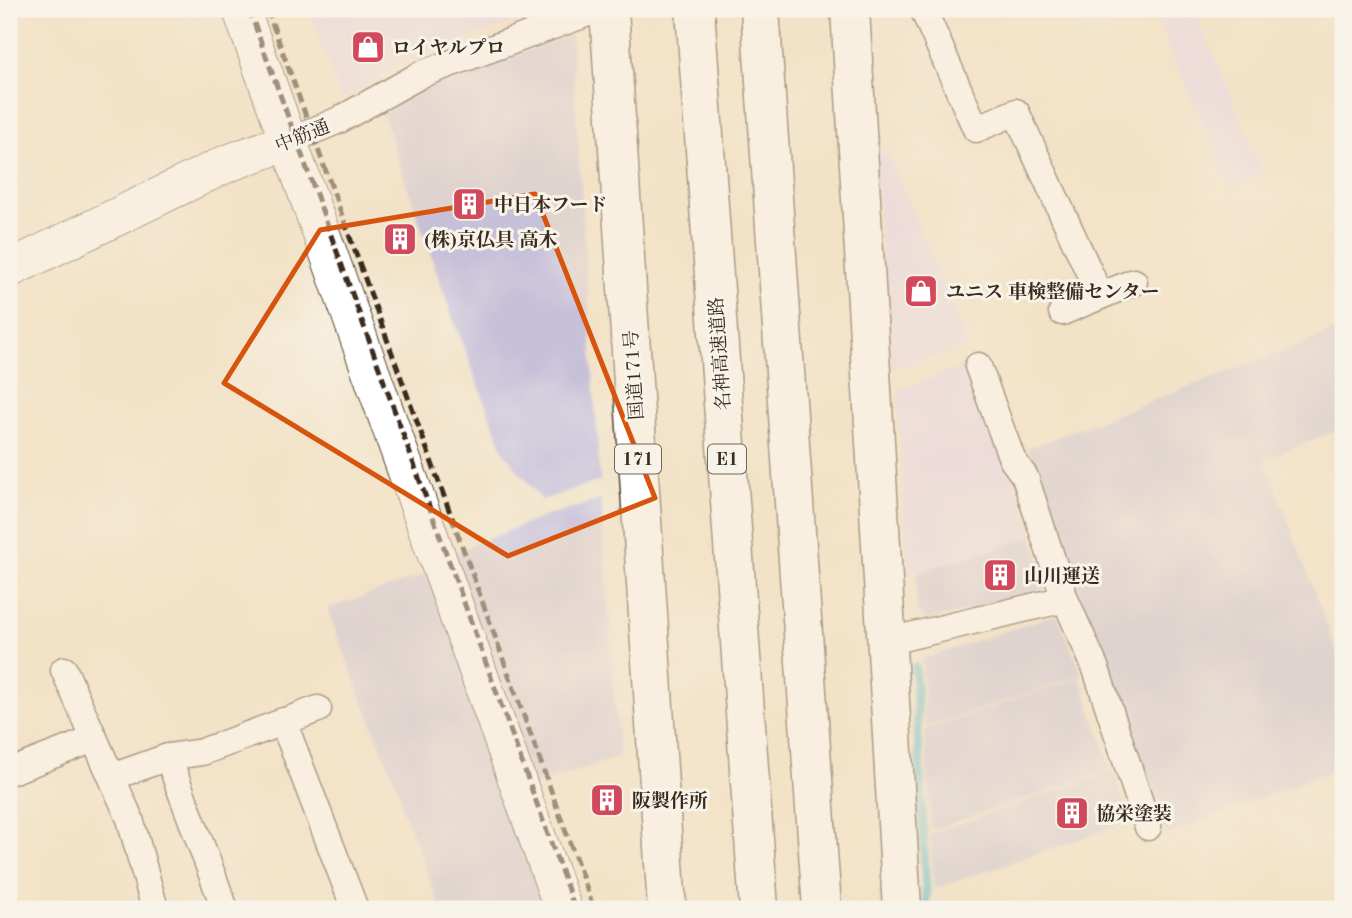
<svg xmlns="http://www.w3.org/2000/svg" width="1352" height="918" viewBox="0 0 1352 918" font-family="'Old Standard TT','Noto Serif JP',serif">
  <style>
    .built { fill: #e5d3f1 }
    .industrial { fill: #c7c0d9 }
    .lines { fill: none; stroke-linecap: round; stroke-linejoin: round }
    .stream { stroke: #51bace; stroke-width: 9 }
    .street-casing { stroke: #564637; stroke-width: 29 }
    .secondary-casing { stroke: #564637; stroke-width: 39 }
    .highway-casing { stroke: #564637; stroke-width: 41 }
    .street { stroke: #fff; stroke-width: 26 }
    .secondary { stroke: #fff; stroke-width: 37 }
    .highway { stroke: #fff; stroke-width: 38 }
    .rail { stroke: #3b2a1e; stroke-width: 5; stroke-dasharray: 10 5; stroke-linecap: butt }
    .marked { fill: none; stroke: #d7540e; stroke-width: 5; stroke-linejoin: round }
    .labels { text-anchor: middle; stroke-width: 6; stroke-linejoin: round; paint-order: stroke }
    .shield { fill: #f7f3e8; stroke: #73665b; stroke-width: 2 }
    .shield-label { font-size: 18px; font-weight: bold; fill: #3b2a1e }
    .poi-label { font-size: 19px; font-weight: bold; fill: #3b2a1e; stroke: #f7f3e8; text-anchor: start }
    .street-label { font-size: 19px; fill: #3b2a1e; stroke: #f7f3e8 }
  </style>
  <rect width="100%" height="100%" fill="#f7f3e8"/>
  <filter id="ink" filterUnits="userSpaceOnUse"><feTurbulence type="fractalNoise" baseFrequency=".0143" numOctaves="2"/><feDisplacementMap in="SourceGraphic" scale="14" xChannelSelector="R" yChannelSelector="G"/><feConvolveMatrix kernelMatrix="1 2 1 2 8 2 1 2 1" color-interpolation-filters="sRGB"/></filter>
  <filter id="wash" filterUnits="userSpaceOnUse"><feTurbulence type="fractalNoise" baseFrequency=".00686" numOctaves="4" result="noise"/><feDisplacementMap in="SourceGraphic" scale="28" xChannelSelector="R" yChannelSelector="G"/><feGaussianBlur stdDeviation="1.57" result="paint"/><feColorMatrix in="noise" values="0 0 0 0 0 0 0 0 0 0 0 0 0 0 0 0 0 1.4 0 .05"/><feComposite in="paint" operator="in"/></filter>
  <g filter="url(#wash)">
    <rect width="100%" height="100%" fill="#f2e2c6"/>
    <!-- built -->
    <g class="built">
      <polygon points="309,9 550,9 405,61 342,100"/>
      <polygon points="1152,9 1194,9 1264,174 1230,187"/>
      <polygon points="874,151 888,153 969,347 891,370"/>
      <polygon points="971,363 1034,536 973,557 908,573 897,391"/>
    </g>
    <!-- industrial -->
    <g class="industrial">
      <polygon points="571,35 600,481 542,500 505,454 452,316 382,113 422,89"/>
      <polygon points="1343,328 1343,428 1265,459 1343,669 1343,766 1165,835 1028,448"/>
      <polygon points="601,500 619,757 534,785 450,554 548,515"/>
      <polygon points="1033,537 1048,587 928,621 917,612 916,573"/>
      <polygon points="430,573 550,909 441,909 402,808 401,797 327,609"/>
      <polygon points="1057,614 1082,675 925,728 922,659"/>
      <polygon points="1080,677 1112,770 931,830 925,730"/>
      <polygon points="1114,771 1131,821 934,889 930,834"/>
    </g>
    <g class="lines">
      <!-- stream -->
      <polyline class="stream" points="915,667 927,909"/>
    </g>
  </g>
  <g filter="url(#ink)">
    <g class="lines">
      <!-- street casing -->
      <g class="street-casing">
        <g id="street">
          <polyline points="923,9 976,129 1016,112 1100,296"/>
          <polyline points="289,141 339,120 422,74 599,9"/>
          <polyline points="1062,312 1134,282"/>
          <polyline points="978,366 1012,459 1025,477 1065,599 1096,669 1148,827"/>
          <polyline points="885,642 1065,599"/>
          <polyline points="64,670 130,819 155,909"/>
          <polyline points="283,721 355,909"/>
          <polyline points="168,757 202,752 318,709"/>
          <polyline points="9,772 94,739"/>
          <polyline points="112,777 168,757 225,909"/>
        </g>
      </g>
      <!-- secondary casing -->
      <g class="secondary-casing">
        <g id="secondary">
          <polyline points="241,9 563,909"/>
          <polyline points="9,269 226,164 289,141"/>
        </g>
      </g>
      <!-- highway casing -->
      <g class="highway-casing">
        <g id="highway">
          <polyline points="609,9 667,909"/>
          <polyline points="695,9 759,909"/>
          <polyline points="760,9 822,909"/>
          <polyline points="850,9 902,909"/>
        </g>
      </g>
      <!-- street -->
      <use href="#street" class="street"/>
      <!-- secondary -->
      <use href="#secondary" class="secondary"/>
      <!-- highway -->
      <use href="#highway" class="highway"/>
      <!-- rail -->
      <g class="rail">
        <polyline points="249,9 575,909"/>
        <polyline points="267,9 594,909"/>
      </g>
    </g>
  </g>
  <!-- marked area -->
  <path d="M0 0H1352V918H0ZM535 194 655 498 508 556 224 383 320 230Z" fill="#f2e2c6" fill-opacity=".55" fill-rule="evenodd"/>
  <path class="marked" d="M535 194 655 498 508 556 224 383 320 230Z"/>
  <!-- icons -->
  <defs>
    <g id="shop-square" transform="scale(1.75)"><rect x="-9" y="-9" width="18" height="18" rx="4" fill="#d1495b" stroke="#f7f3e8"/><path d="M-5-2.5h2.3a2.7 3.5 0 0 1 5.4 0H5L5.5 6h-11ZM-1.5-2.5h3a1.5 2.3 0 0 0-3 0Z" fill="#fff"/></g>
    <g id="building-square" transform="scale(1.75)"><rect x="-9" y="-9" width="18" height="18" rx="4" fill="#d1495b" stroke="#f7f3e8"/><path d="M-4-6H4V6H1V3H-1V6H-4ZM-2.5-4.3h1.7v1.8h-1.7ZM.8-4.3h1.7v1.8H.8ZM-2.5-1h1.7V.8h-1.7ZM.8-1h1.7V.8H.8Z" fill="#fff"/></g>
  </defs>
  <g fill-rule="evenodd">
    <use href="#shop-square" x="368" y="47"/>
    <use href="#building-square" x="469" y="204"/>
    <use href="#building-square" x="400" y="239"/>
    <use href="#shop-square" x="921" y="291"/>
    <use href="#building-square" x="1000" y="575"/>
    <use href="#building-square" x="607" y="800"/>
    <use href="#building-square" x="1072" y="813"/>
  </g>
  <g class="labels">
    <!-- shield labels -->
    <g class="shield">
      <rect x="615" y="444.5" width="46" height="29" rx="5"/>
      <rect x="708" y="444.5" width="38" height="29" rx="5"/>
    </g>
    <g class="shield-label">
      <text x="638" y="465">171</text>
      <text x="727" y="465">E1</text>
    </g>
    <!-- poi labels -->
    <g class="poi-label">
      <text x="392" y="54">ロイヤルプロ</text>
      <text x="494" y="211">中日本フード</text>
      <text x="424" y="246">(株)京仏具 高木</text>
      <text x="946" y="298">ユニス 車検整備センター</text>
      <text x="1024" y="582">山川運送</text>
      <text x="632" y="807">阪製作所</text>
      <text x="1096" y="820">協栄塗装</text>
    </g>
    <!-- street labels -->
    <g class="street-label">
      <text transform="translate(302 135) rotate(-22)" y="7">中筋通</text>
      <text transform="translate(719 354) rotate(-94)" y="7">名神高速道路</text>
      <text transform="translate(633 375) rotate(-94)" y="7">国道171号</text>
    </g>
  </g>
  <!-- margin -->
  <rect width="1352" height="918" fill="none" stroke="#f7f3e8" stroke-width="35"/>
</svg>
